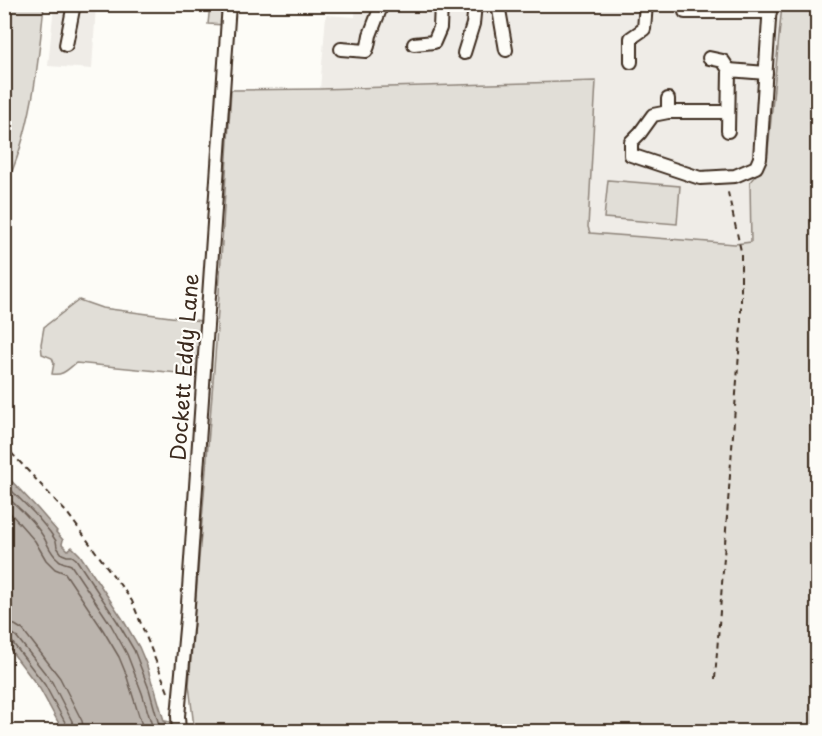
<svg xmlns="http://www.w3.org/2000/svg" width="822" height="736" viewBox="0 0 822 736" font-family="'Playpen Sans',sans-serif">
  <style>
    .built { fill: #efece7 }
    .green { fill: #e1ded7; stroke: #8e847a; stroke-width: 1.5 }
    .water { fill: #bbb4ad; stroke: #887d74; stroke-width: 1.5 }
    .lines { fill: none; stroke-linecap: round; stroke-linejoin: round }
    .shore { stroke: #6e6157; stroke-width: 1.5 }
    .minor-casing { stroke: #3b2a1e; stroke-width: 16 }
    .path { stroke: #3b2a1e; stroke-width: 2; stroke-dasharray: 6 4.5; stroke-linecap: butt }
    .minor { stroke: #fdfcf7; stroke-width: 12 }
    .labels { text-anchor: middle; stroke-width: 4.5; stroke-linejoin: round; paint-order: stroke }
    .street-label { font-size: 21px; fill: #3b2a1e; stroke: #fdfcf7 }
  </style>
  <rect width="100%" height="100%" fill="#fdfcf7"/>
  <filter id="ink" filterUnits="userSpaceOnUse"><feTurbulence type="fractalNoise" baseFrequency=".0167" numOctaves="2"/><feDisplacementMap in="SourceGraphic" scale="12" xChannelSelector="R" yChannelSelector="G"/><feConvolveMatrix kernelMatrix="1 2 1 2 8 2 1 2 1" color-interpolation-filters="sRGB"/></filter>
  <g filter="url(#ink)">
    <!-- built -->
    <g class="built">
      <polygon points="54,5 96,5 92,69 48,66"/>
      <polygon points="356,5 782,5 767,161 751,183 751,242 735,244 590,233 588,227 595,81 320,89 326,15 355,17"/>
    </g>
    <!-- green -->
    <g class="green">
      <path d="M5 4 44 5C38 66 32 131 5 187Z"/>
      <polygon points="210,5 226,5 225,25 208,24"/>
      <polygon points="782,5 817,5 817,731 167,732 165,721 194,727 189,685 216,343 231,90 320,89 596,81 588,227 590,233 735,244 751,242 750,182 767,161"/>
      <polygon points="608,180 680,186 677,224 604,218"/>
      <path d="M79 300 102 308 201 321 198 375 76 363C68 369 63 376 52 374L54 363 52 358 42 354 41 344 44 327Z"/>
    </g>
    <!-- water -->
    <polygon class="water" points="4,473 38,509 57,531 56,532 63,540 62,544 68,550 72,547 80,555 122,618 139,647 147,666 152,683 154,686 167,731 63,731 40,689 5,643"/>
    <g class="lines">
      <!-- shore -->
      <g class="shore">
        <polyline points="4,483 34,513 50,532 56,541 57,547 62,554 67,556 72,556 76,559 117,621 134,650 149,689 161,732"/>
        <path d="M4 494C18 507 33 520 43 536 48 544 50 553 58 559 61 563 66 563 71 565L111 625 127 654 142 693 154 732"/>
        <polyline points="4,506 35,541 46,560 55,569 65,573 103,630 119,657 126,674 144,732"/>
        <polyline points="4,623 15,625 23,630 60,678 82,721 84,732"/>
        <polyline points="4,632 11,633 16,636 52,682 73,723 75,732"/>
        <polyline points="4,640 12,642 45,685 67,726 67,732"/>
      </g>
      <!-- minor casing -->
      <g class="minor-casing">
        <g id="minor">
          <polyline points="498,4 506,50"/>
          <polyline points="685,12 770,12"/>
          <polyline points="414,44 434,42 440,28 441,4"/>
          <polyline points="66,45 74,4"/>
          <polyline points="341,49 366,51 368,46 370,35 382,4"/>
          <polyline points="464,53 473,24 475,4"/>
          <polyline points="709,58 723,61 729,70"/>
          <polyline points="631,62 631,38 644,29 646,4"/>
          <polyline points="668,99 668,112 653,115 640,133 631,142 631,155 700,178 735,176 756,167 760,158 770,4"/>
          <polyline points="668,112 728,112"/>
          <polyline points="728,131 729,70 766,73"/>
          <polyline points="179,732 178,716 187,618 229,4"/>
        </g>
      </g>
      <!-- path -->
      <g class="path">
        <polyline points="4,445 68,514 132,601 168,692"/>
        <polyline points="715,679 741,326 741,251 727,188"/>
      </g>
      <!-- minor -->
      <use href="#minor" class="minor"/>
    </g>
  </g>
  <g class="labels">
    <!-- street labels -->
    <g class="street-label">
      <text transform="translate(185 367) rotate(-86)" y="7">Dockett Eddy Lane</text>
    </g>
  </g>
  <!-- margin -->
  <rect width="822" height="736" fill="none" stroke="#fdfcf7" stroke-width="24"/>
  <rect x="12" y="12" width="798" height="712" fill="none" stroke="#3b2a1e" stroke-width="2" filter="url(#ink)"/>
</svg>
